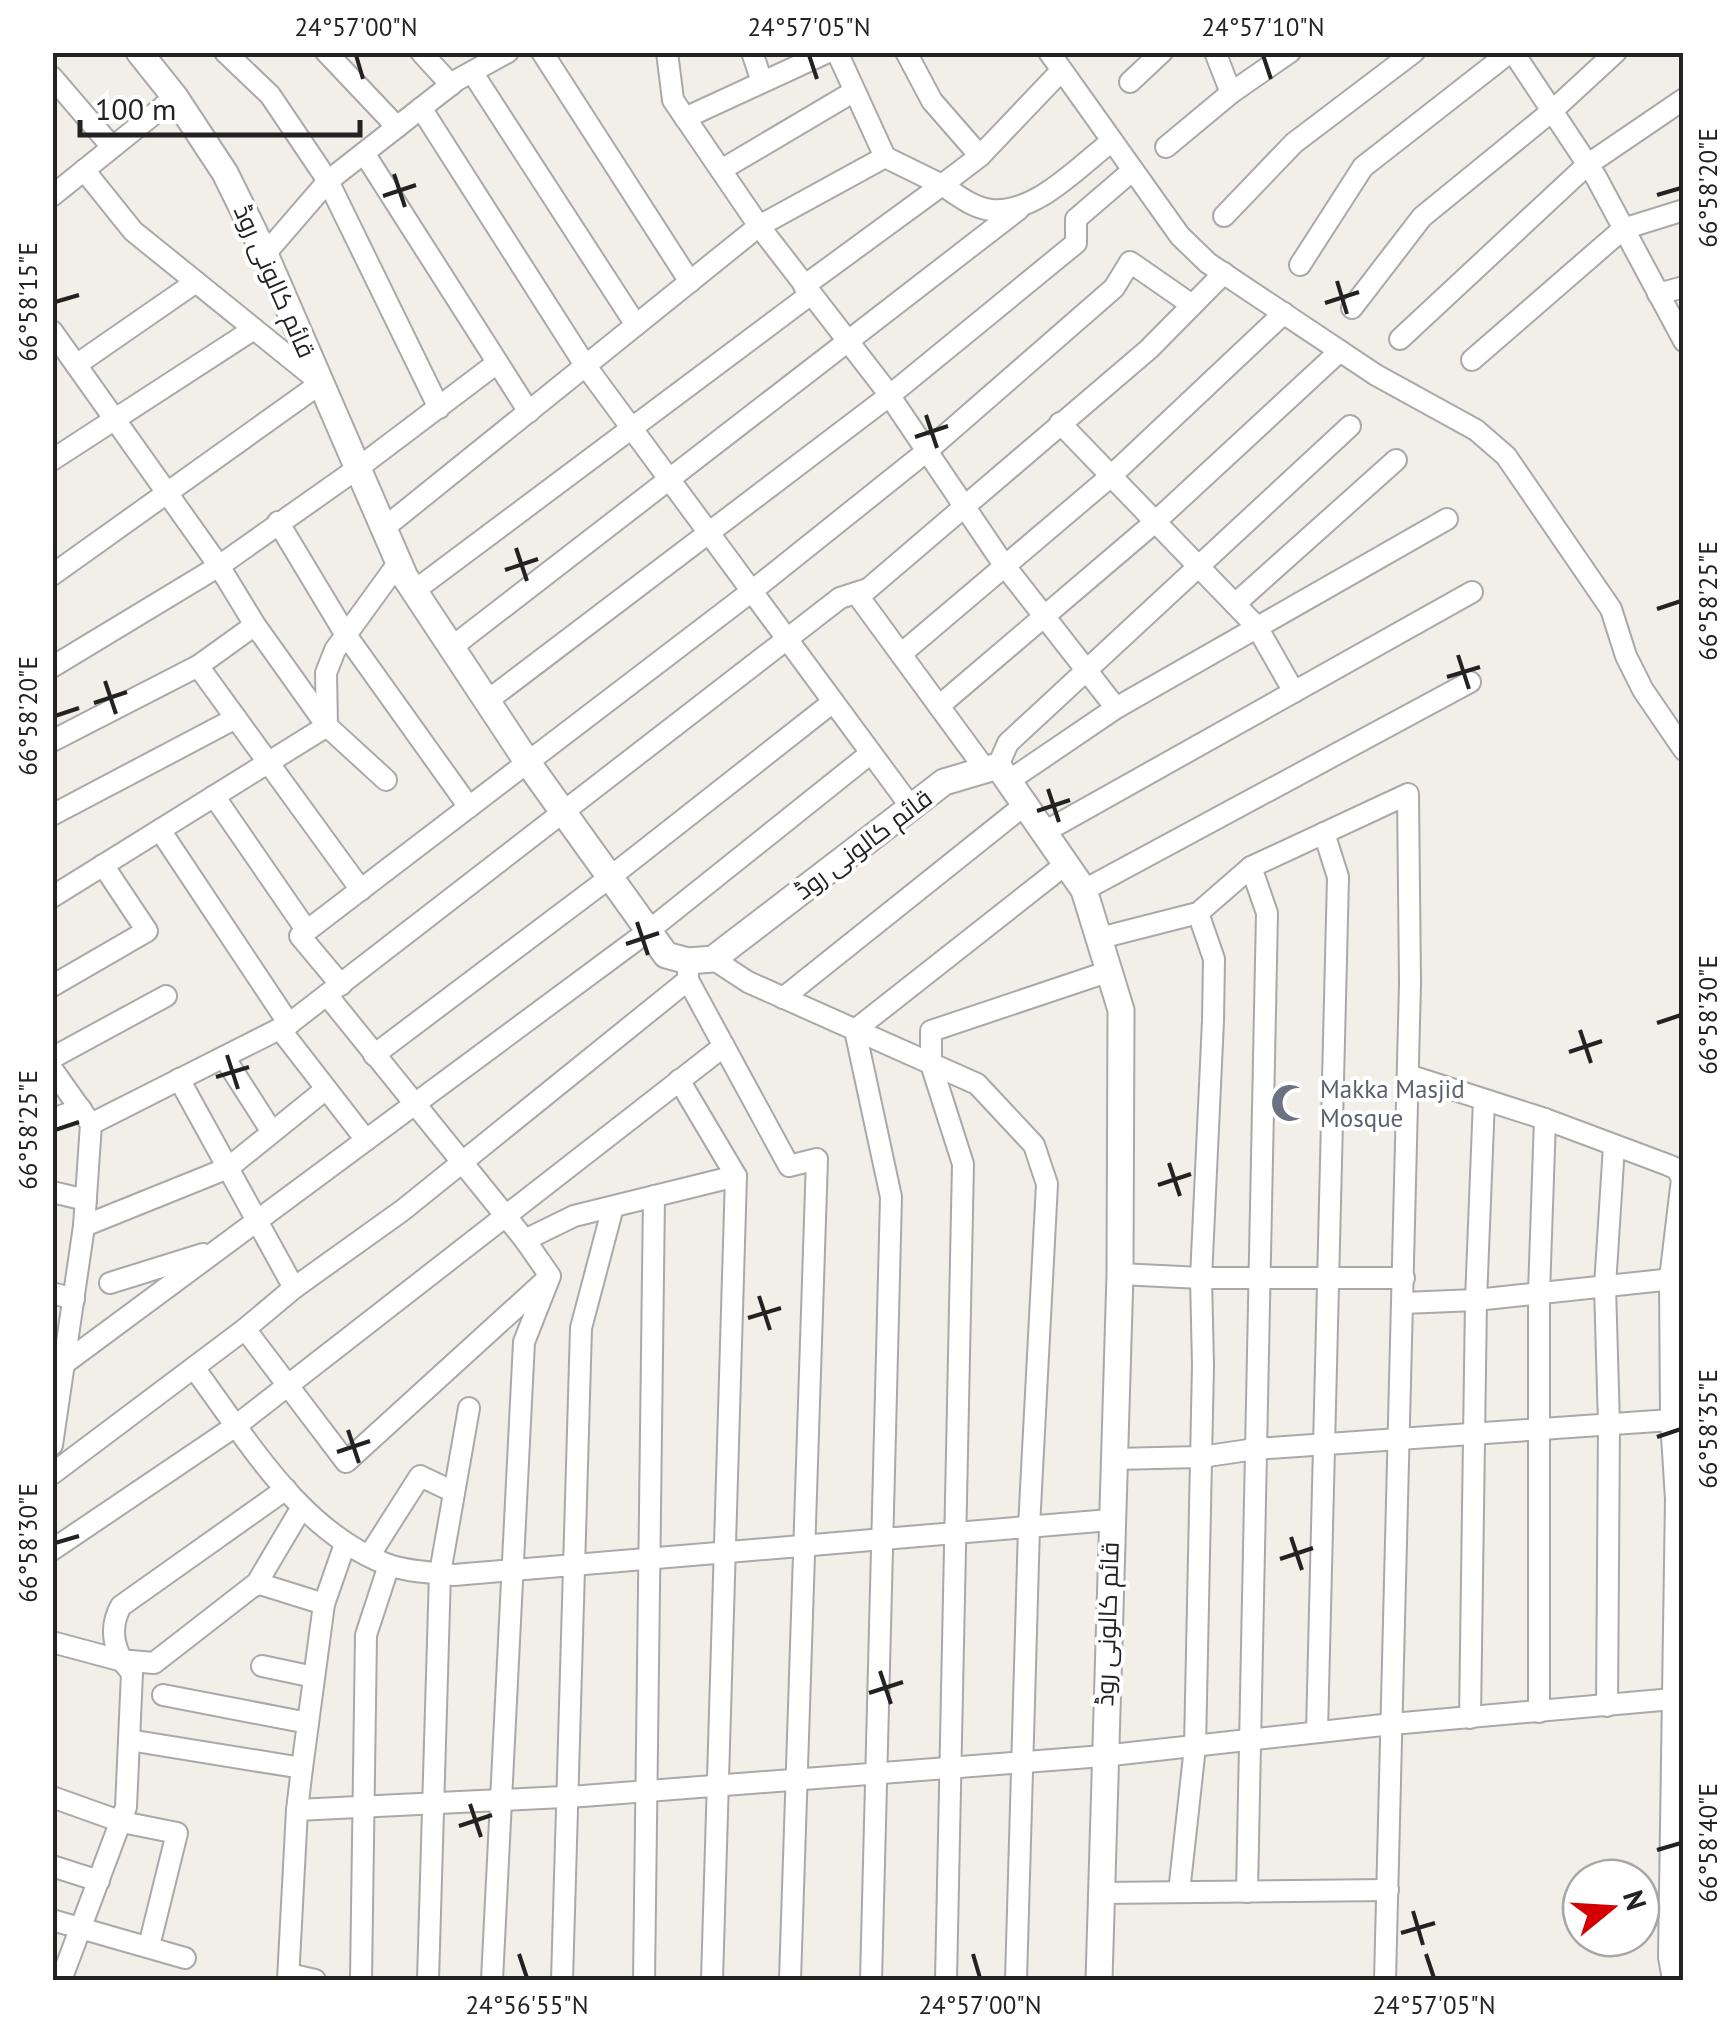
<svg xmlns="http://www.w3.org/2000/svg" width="1736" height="2033" viewBox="0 0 1736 2033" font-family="'PT Sans',Cairo,sans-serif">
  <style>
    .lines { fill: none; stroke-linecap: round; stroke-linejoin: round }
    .minor-casing { stroke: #a9a9a9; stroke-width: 24 }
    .tertiary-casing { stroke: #a9a9a9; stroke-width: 29 }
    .minor { stroke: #fff; stroke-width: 20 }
    .tertiary { stroke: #fff; stroke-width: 25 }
    .ticks { fill: none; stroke: #222; stroke-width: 4 }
    .labels { text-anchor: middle; stroke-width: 8; stroke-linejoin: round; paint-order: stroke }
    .street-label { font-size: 25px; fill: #222; stroke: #fff }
    .worship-label { font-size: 25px; fill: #5b616d; stroke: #fff; text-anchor: start }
    .neatline { fill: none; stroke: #222; stroke-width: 4 }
    .ticks-label { font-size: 25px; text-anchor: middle; fill: #222 }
  </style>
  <rect width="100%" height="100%" fill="#f2efe9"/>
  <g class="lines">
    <!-- minor casing -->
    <g class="minor-casing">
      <g id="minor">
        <polyline points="225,52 270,95 328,181 439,408"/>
        <polyline points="326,52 397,127"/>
        <polyline points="421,52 451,85"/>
        <polyline points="542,52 690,282"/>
        <polyline points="667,52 673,100 759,226 885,389 1004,565 1116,708"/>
        <polyline points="752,52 762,82"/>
        <polyline points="837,52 885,157 942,185 980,156 1061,71"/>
        <polyline points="906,52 932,101 980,156"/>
        <polyline points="1049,52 1180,236 1208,263 1376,375 1476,430 1506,456 1611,609 1626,656 1643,690 1684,750"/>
        <polyline points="1215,52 1231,93"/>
        <polyline points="1513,52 1596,177 1684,341"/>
        <polyline points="472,72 636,325"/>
        <polyline points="52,77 112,147"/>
        <polyline points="1130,82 1162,52"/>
        <polyline points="421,108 585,365 911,807"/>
        <polyline points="685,118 828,52"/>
        <polyline points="1166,147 1231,93 1290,52"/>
        <polyline points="364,153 529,412"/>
        <polyline points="721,170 853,92"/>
        <polyline points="52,196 175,97"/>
        <polyline points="1224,216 1294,143 1414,52"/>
        <polyline points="265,254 328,181 457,80 508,52"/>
        <polyline points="1300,265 1363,167 1510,52"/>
        <path d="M804 286 942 185C957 195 973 208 991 210 1036 214 1078 167 1112 141"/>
        <polyline points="1658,294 1684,287"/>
        <polyline points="1352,308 1422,217 1552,111 1616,52"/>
        <polyline points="52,331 219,566 255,625 327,726 386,780"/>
        <polyline points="1400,339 1587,165 1684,99"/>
        <polyline points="1472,360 1623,229 1684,210"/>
        <polyline points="76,365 196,282"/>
        <polyline points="1060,423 1257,627 1294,692"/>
        <polyline points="52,460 254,329"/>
        <polyline points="278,522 346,635 469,807"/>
        <polyline points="384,528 759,226 885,157"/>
        <polyline points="52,575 321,383 133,231 84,170"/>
        <polyline points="414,591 811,294"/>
        <polyline points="856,593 985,769"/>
        <polyline points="1235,604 1396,460"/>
        <polyline points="452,647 1019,209"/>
        <polyline points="901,654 1111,476 1284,313"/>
        <polyline points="198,666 361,890"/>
        <polyline points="52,667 219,566 358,468 497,363"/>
        <polyline points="487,701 889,396 1076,243 1076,219 1133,170"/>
        <polyline points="939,706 1155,522 1340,351"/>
        <polyline points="52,741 198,666 255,625"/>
        <polyline points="998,766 1008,743 1350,426"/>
        <polyline points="1010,780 1116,708 1447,519"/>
        <polyline points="214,796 307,931"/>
        <polyline points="52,815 236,718"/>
        <polyline points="160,830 289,1024"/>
        <polyline points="1046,831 1472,592"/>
        <polyline points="1084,890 1470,682"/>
        <polyline points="52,897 327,726 326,673 335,650 399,562"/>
        <polyline points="1100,938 1198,913 1251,867 1408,794 1410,983 1385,1980"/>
        <polyline points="713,959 748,982 977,1084 1034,1145 1047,1184 1029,1527 1016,1980"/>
        <polyline points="688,980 789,1166 817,1159 790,1980"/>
        <polyline points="341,985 300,936 752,591 927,451 1114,288 1130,262 1192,305"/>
        <polyline points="52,986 147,931 103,865"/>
        <polyline points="327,995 525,1240 574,1216 736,1176"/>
        <polyline points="783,998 1027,803"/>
        <polyline points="280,1029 366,1140"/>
        <polyline points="374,1055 609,878 833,702"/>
        <polyline points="224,1057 272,1132"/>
        <polyline points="52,1058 166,996"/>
        <polyline points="52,1069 91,1124 84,1226 52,1445"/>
        <polyline points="1408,1075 1545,1119 1668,1165 1677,1169 1682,1179 1670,1279 1671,1420 1676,1499 1669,1957 1673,1980"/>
        <polyline points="179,1079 294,1288"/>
        <polyline points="679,1080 736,1176 712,1980"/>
        <polyline points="52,1119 81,1109"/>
        <polyline points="91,1124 289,1024 840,598 868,589 1149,349 1224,273"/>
        <polyline points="52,1192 86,1200"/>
        <polyline points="84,1226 228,1168 326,1089"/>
        <polyline points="1120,1274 1201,1278 1404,1278"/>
        <polyline points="110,1283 203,1254"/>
        <polyline points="52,1293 74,1299"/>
        <polyline points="1403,1303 1476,1300 1682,1278"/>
        <polyline points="245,1329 346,1462 545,1281"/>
        <polyline points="65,1363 647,932 871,753"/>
        <path d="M194 1368C247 1439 299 1530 386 1564 406 1572 432 1572 454 1575L1110 1520"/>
        <polyline points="1114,1459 1201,1457 1255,1449 1671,1420"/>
        <polyline points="52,1474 245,1329 294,1288 403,1210 688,980 688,967"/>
        <polyline points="52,1550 237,1425 724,1046"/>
        <polyline points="369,1556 420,1476 454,1492"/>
        <polyline points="252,1587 260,1584 324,1604"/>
        <polyline points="52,1642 119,1660 154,1663 257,1583 302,1507"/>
        <polyline points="262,1666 314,1677"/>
        <polyline points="163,1695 308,1723"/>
        <polyline points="1607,1706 1609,1425 1605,1286 1614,1146"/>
        <polyline points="1539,1712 1539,1293 1545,1119"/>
        <polyline points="1470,1718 1476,1300 1484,1100"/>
        <polyline points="1317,1732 1338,877 1324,833"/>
        <polyline points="129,1740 302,1768"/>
        <polyline points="52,1797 122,1822 177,1833 149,1946"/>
        <polyline points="297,1810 583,1796 1103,1756 1392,1724 1684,1698"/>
        <polyline points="52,1866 99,1881"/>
        <polyline points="1179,1892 1195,1747 1203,1365 1201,1278 1213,1021 1214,959 1198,913"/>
        <polyline points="1247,1892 1267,913 1251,867"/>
        <polyline points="1100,1893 1388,1890"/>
        <polyline points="52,1920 185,1958"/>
        <polyline points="289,1974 315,1980"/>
        <path d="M61 1980 126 1807 132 1673C114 1654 108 1629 121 1606L286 1489"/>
        <polyline points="288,1980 297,1810 302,1768 324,1604 345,1544"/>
        <polyline points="361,1980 366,1635 389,1565"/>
        <polyline points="428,1980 440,1573 469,1408"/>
        <polyline points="492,1980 524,1342 550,1276 525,1240"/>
        <polyline points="562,1980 581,1328 613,1207"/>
        <polyline points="644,1980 654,1196"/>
        <polyline points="871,1980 891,1197 855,1030 1066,864"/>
        <polyline points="946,1980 963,1164 931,1064 931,1031 1110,971"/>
      </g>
    </g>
    <!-- tertiary casing -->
    <g class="tertiary-casing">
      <polyline id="tertiary" points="139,52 175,97 225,173 265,254 405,577 528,763 666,955 688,961 713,959 944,782 998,766 1084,890 1121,1010 1120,1274 1099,1980"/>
    </g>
    <!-- minor -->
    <use href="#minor" class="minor"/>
    <!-- tertiary -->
    <use href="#tertiary" class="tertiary"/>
  </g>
  <!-- ticks -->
  <path class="ticks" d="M356 55 363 79M809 55 817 79M1263 55 1271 79M394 174 405 207M1657 195 1681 188M383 196 416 185M1337 281 1347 314M55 302 79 295M1325 303 1359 292M926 415 937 448M915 437 948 426M516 548 527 581M505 570 538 559M1657 609 1681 601M1458 655 1469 689M1447 677 1480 667M105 681 116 714M94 703 127 692M55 716 79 708M1048 789 1059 822M1037 811 1070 800M637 922 648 955M626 944 659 933M1657 1023 1681 1015M1580 1030 1591 1063M1569 1052 1602 1041M227 1055 238 1089M216 1077 249 1067M55 1130 79 1122M1169 1163 1180 1196M1158 1185 1191 1174M759 1296 770 1330M748 1318 781 1308M348 1430 359 1463M1657 1437 1681 1429M337 1452 370 1441M1291 1537 1302 1570M55 1543 79 1536M1280 1559 1313 1548M880 1671 891 1704M869 1693 903 1682M470 1804 481 1837M459 1826 492 1815M1657 1850 1681 1843M1413 1911 1423 1945M1401 1933 1435 1923M519 1954 527 1978M973 1954 980 1978M1426 1954 1434 1978"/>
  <!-- icons -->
  <defs>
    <g id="mosque-bare" transform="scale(3)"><path d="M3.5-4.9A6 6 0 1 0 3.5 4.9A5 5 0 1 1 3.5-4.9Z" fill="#6b7280" stroke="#fff" stroke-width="2.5" paint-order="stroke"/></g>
  </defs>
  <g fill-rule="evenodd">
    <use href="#mosque-bare" x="1290" y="1103"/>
  </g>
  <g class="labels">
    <!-- street labels -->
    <g class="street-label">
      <text transform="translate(275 281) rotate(66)" y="9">قائم کالونی روڈ</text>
      <text transform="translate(863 844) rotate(-37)" y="9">قائم کالونی روڈ</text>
      <text transform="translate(1107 1624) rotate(-88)" y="9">قائم کالونی روڈ</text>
    </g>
    <!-- worship labels -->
    <g class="worship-label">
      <text x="1320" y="1098">Makka Masjid<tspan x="1320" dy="29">Mosque</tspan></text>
    </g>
  </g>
  <!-- border -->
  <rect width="1736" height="2033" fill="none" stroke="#ffffff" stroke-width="110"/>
  <!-- north arrow -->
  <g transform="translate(1611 1908) rotate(72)"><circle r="48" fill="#ffffff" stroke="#a7a7a7" stroke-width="2.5"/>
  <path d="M0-8L18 38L0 25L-18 38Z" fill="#d40000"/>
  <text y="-15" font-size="28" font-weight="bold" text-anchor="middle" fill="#222222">N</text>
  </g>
  <!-- scale -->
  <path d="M80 120v15h280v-15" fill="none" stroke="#222222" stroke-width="5"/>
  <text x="95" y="120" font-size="30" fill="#222222" stroke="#ffffff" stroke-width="8" paint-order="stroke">100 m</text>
  <rect x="55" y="55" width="1626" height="1923" class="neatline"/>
  <g class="ticks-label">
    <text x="356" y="36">24°57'00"N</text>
    <text x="809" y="36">24°57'05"N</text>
    <text x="1263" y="36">24°57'10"N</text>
    <text transform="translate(1708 188) rotate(-90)" y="9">66°58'20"E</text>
    <text transform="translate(28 302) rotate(-90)" y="9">66°58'15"E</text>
    <text transform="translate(1708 601) rotate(-90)" y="9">66°58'25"E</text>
    <text transform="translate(28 716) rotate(-90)" y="9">66°58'20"E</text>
    <text transform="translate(1708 1015) rotate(-90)" y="9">66°58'30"E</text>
    <text transform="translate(28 1130) rotate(-90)" y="9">66°58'25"E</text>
    <text transform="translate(1708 1429) rotate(-90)" y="9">66°58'35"E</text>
    <text transform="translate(28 1543) rotate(-90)" y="9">66°58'30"E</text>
    <text transform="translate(1708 1843) rotate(-90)" y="9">66°58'40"E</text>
    <text x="527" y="2014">24°56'55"N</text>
    <text x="980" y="2014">24°57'00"N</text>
    <text x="1434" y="2014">24°57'05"N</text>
  </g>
</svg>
